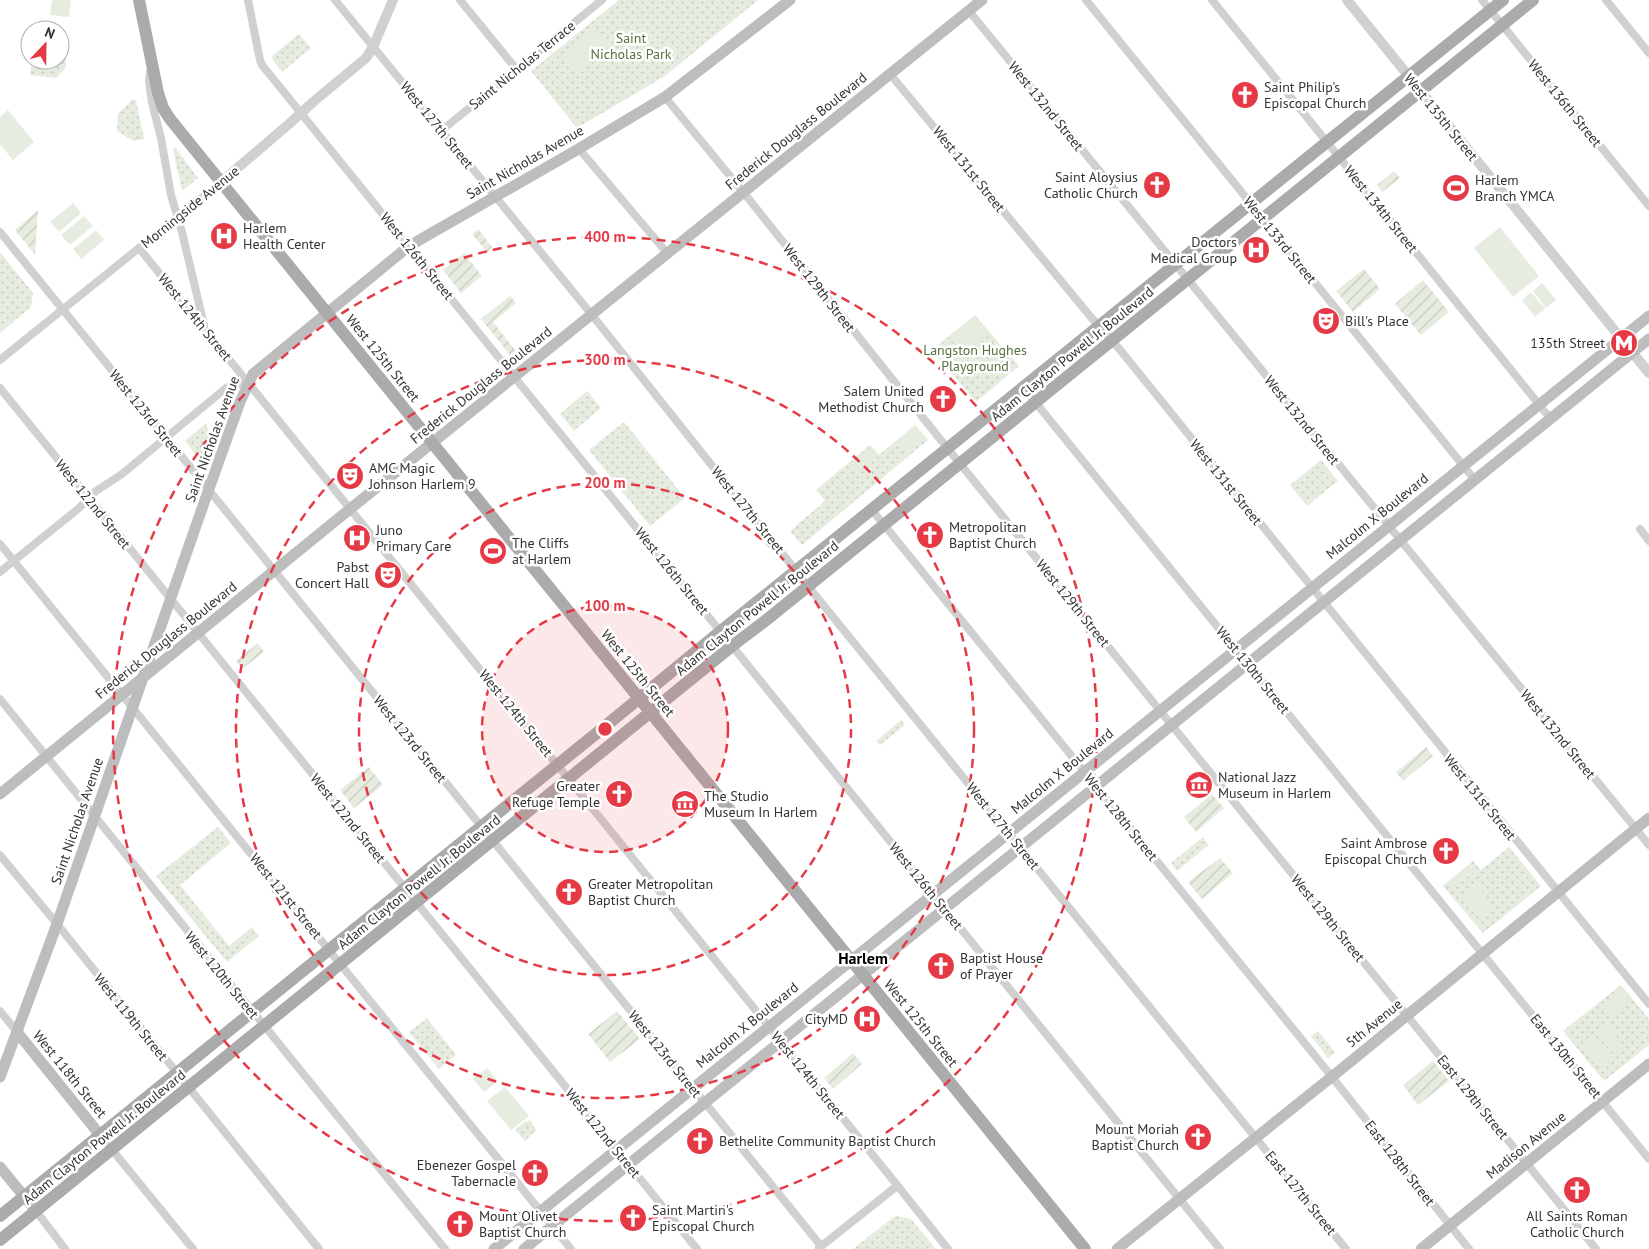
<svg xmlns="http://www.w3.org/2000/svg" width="1649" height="1249" viewBox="0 0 1649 1249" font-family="'PT Sans',sans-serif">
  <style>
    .grass { fill: url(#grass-dots) }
    .garden { fill: url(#garden-furrows) }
    .pitch { fill: #e6ecdf }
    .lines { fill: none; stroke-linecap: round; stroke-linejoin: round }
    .minor { stroke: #d0d0d0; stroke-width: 8 }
    .tertiary { stroke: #d0d0d0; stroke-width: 10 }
    .secondary { stroke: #bdbdbd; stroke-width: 11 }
    .primary { stroke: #ababab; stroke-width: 12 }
    .ring { fill: none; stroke: #e63946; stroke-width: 2.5; stroke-dasharray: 9 6 }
    .labels { text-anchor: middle; stroke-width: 5; stroke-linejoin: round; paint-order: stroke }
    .park-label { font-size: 14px; fill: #56703f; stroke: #fff }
    .street-label { font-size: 14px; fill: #333; stroke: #fff }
    .poi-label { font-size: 14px; fill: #333; stroke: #fff; text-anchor: start }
    .quarter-label { font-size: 16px; font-weight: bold; fill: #000; stroke: #fff }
    .centre { fill: #e63946; stroke: #fff; stroke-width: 2.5 }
    .ring-label { font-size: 15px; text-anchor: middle; font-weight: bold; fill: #e63946; stroke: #fff; stroke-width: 5; stroke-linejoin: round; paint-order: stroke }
  </style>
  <defs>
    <pattern id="grass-dots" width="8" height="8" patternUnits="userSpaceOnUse" patternTransform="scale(1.25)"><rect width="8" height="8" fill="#e6ecdf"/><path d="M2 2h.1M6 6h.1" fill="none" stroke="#c6cbc0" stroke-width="1.8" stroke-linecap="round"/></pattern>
    <pattern id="garden-furrows" width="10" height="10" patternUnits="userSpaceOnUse" patternTransform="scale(1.25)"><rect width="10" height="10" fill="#e6ecdf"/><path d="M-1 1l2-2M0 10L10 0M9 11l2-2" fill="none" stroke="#c6cbc0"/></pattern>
  </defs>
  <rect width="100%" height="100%" fill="#fff"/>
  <!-- grass -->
  <g class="grass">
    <polygon points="619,0 758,0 665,76 577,128 531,71"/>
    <polygon points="299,34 311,48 282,72 273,60 272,56"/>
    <polygon points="60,57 66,57 66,67 56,78 30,75 32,60 60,60"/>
    <polygon points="132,100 136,100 144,139 134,141 117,131 118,114"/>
    <polygon points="175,147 198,178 182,191 173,149"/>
    <polygon points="0,252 33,293 31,307 0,333"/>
    <polygon points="975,315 1019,366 976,402 932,350"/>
    <polygon points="587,391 601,408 574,431 560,414"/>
    <polygon points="624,422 685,498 650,526 589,450"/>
    <polygon points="206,423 209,434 200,460 185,441"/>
    <polygon points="915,425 928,440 802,545 790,531 825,501 816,490 870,445 879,455"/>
    <polygon points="1321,460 1338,481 1307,506 1290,485"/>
    <polygon points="901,720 905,725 880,745 876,741"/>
    <polygon points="218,827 231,843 180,885 229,946 252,927 259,936 227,962 156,876"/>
    <polygon points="1203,837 1209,845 1177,871 1171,863"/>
    <polygon points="1509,847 1541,886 1483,933 1443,886 1473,861 1481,870"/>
    <polygon points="1621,985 1649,1019 1649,1045 1604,1081 1563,1031"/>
    <polygon points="427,1018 456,1055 439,1069 409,1032"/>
    <polygon points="1318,1031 1335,1052 1328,1058 1311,1036"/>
    <polygon points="530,1120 536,1130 525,1141 515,1130 526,1121 527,1122"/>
    <polygon points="896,1216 911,1219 936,1249 853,1249 891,1219"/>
  </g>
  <!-- garden -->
  <g class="garden">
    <polygon points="1394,171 1400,178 1382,192 1377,185"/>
    <polygon points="38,210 35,255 15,230"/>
    <polygon points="478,229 493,248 487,252 472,234"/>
    <polygon points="464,253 482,276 461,293 443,270"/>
    <polygon points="1364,269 1380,289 1353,312 1336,291"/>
    <polygon points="1423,280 1449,312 1421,335 1395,304"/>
    <polygon points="510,296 516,303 493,322 516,351 510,355 481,319"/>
    <polygon points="258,643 264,652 242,669 236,661"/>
    <polygon points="1426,747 1433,756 1403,781 1396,772"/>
    <polygon points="369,767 383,785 354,808 340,790"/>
    <polygon points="1212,794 1224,808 1196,832 1184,817"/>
    <polygon points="1220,858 1233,873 1202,899 1188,882"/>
    <polygon points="617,1011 640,1039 610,1062 588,1034"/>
    <polygon points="853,1053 862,1064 833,1089 824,1078"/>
    <polygon points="1433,1061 1449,1081 1418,1105 1403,1085"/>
  </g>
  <!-- pitch -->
  <g class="pitch">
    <polygon points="52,0 71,0 69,17 50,15"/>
    <polygon points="593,28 609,47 577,75 560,56"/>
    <polygon points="8,110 34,142 13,160 0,144 0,117"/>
    <polygon points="73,203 81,213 59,232 50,222"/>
    <polygon points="84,216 93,226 70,245 61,235"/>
    <polygon points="1500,227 1539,276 1513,297 1474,248"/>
    <polygon points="96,230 104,240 81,259 73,249"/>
    <polygon points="1542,283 1556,300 1546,308 1533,291"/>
    <polygon points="1531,292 1545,309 1535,317 1522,300"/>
    <polygon points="975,318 987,332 965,350 953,335"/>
    <polygon points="947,340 963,359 950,370 934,351"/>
    <polygon points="916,428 925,439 907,453 899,442"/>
    <polygon points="870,447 878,457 860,473 851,463"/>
    <polygon points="1469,865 1474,872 1454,888 1448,882"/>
    <polygon points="1477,885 1494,907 1480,918 1462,896"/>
    <polygon points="1621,989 1631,1001 1611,1017 1601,1005"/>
    <polygon points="1606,1024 1624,1046 1614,1054 1595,1033"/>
    <polygon points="1593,1034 1611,1056 1601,1065 1582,1043"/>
    <polygon points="487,1068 498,1081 484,1092 473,1079"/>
    <polygon points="505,1087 529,1116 511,1130 487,1101"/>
  </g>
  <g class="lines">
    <!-- minor -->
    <g class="minor">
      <polyline points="248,0 260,60 262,65 1220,1249"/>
      <polyline points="335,0 592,315 816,596 1346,1249"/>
      <polyline points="460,0 517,70"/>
      <polyline points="1086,0 1474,479"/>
      <polyline points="1212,0 1550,418"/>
      <polyline points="1482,0 1649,206"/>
      <polyline points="1606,0 1649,53"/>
      <polyline points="969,11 1649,845"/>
      <polyline points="150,71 149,81 152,103 161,138 171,195 182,232 204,325"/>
      <polyline points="890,74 1090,316 1121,351 1649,1004"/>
      <polyline points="665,97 744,193 940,439 1596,1249"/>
      <polyline points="441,131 602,0"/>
      <polyline points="579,149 668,254"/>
      <polyline points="0,232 821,1246"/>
      <polyline points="139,248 889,1175 948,1249"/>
      <polyline points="0,360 221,182"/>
      <polyline points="1023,387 1649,1159"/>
      <polyline points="0,388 697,1249"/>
      <polyline points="872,510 1324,1067 1469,1249"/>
      <polyline points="1640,529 1649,541"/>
      <polyline points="0,544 571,1249"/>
      <polyline points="0,572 78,509 96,491 122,474 226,388 234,384 248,383"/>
      <polyline points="0,699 445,1249"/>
      <polyline points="0,855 57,924 319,1249"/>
      <polyline points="0,1011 17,1032"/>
      <polyline points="100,1135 193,1249"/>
      <polyline points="36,1211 65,1249"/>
      <polyline points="819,1248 897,1186"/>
    </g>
    <!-- tertiary -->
    <g class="tertiary">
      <polyline points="1347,0 1649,373"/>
      <polyline points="221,182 289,124 313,102 366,58 373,47 393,0"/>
    </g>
    <!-- secondary -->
    <g class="secondary">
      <polyline points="0,794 350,509 982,0"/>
      <polyline points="17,1032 100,1135"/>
      <polyline points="0,1077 57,924 205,500 240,402 253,374 409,246 575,151 665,97 790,0"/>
      <polyline points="0,1167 36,1211"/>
      <polyline points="494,1249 1649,316"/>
      <polyline points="524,1249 1649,339"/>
      <polyline points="1117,1249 1339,1071 1649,818"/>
      <polyline points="1421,1249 1649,1064"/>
    </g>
    <!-- primary -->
    <g class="primary">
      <polyline points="139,0 158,93 163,108 170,119 1085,1249"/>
      <polyline points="0,1216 603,728 721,631 1503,0"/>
      <polyline points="0,1240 732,646 765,621 1533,0"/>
    </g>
  </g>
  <!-- distance rings -->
  <circle cx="605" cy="729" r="123" fill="#e63946" fill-opacity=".12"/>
  <g class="ring">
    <circle cx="605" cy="729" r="123"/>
    <circle cx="605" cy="729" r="246"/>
    <circle cx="605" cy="729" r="369"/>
    <circle cx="605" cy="729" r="492"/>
  </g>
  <!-- icons -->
  <defs>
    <g id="church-disc" transform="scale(1.4375)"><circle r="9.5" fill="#e63946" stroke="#fff"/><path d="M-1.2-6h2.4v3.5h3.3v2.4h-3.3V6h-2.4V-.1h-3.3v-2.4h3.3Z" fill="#fff"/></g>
    <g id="stadium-disc" transform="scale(1.4375)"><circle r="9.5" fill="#e63946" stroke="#fff"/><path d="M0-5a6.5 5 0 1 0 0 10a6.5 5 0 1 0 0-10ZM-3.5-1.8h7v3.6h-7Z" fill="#fff"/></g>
    <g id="hospital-disc" transform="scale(1.4375)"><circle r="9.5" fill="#e63946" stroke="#fff"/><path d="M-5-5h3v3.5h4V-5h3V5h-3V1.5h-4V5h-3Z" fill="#fff"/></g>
    <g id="theatre-disc" transform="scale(1.4375)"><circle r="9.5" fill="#e63946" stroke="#fff"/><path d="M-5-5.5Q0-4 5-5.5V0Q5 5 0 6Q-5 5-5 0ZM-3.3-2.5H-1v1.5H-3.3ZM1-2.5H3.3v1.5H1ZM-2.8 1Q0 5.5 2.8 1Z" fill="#fff"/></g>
    <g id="metro-disc" transform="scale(1.4375)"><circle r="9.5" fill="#e63946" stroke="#fff"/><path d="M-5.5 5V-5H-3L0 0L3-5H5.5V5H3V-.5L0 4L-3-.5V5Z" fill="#fff"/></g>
    <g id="museum-disc" transform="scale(1.4375)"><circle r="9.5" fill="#e63946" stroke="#fff"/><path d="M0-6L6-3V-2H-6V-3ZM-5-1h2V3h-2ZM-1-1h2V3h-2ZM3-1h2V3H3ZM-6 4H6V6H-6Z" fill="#fff"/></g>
  </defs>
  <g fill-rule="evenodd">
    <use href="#church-disc" x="1245" y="95"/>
    <use href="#church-disc" x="1157" y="185"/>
    <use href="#stadium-disc" x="1456" y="188"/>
    <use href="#hospital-disc" x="224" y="236"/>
    <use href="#hospital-disc" x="1256" y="250"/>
    <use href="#theatre-disc" x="1326" y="321"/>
    <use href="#metro-disc" x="1624" y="343"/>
    <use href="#church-disc" x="943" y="399"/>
    <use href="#theatre-disc" x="350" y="476"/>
    <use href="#church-disc" x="930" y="535"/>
    <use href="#hospital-disc" x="357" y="538"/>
    <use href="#stadium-disc" x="493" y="551"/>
    <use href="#theatre-disc" x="388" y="575"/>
    <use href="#museum-disc" x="1199" y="785"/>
    <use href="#church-disc" x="619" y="794"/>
    <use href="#museum-disc" x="685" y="804"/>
    <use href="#church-disc" x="1446" y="851"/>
    <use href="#church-disc" x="569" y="892"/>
    <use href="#church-disc" x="941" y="966"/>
    <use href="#hospital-disc" x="867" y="1019"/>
    <use href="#church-disc" x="1198" y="1137"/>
    <use href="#church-disc" x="700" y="1141"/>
    <use href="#church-disc" x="535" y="1173"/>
    <use href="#church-disc" x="1577" y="1190"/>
    <use href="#church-disc" x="633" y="1218"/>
    <use href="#church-disc" x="460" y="1224"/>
  </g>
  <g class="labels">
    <!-- park labels -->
    <g class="park-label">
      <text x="631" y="43">Saint<tspan x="631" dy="16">Nicholas Park</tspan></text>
      <text x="975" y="355">Langston Hughes<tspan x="975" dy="16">Playground</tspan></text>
    </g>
    <!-- street labels -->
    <g class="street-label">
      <text transform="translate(522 65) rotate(-39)" y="5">Saint Nicholas Terrace</text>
      <text transform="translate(1565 103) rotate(51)" y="5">West 136th Street</text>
      <text transform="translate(1046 106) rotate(51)" y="5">West 132nd Street</text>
      <text transform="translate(1441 117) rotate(51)" y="5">West 135th Street</text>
      <text transform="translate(437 125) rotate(51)" y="5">West 127th Street</text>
      <text transform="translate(796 131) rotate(-39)" y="5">Frederick Douglass Boulevard</text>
      <text transform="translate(525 162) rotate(-30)" y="5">Saint Nicholas Avenue</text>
      <text transform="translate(969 169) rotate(51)" y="5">West 131st Street</text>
      <text transform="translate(190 207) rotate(-39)" y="5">Morningside Avenue</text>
      <text transform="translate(1381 209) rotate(51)" y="5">West 134th Street</text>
      <text transform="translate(1280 240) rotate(51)" y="5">West 133rd Street</text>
      <text transform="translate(417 256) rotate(51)" y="5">West 126th Street</text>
      <text transform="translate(819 288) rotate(52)" y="5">West 129th Street</text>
      <text transform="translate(195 317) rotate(51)" y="5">West 124th Street</text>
      <text transform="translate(1072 354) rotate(-39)" y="5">Adam Clayton Powell Jr. Boulevard</text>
      <text transform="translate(383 358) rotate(51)" y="5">West 125th Street</text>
      <text transform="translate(481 385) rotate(-39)" y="5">Frederick Douglass Boulevard</text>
      <text transform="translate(146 413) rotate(51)" y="5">West 123rd Street</text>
      <text transform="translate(1302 420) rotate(51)" y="5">West 132nd Street</text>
      <text transform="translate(212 439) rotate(-70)" y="5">Saint Nicholas Avenue</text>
      <text transform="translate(1226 482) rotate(51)" y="5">West 131st Street</text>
      <text transform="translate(93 504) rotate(51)" y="5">West 122nd Street</text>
      <text transform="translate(748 510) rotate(51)" y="5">West 127th Street</text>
      <text transform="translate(1377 516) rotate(-39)" y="5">Malcolm X Boulevard</text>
      <text transform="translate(672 571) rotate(51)" y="5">West 126th Street</text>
      <text transform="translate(1073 603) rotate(51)" y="5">West 129th Street</text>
      <text transform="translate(757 608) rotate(-39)" y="5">Adam Clayton Powell Jr. Boulevard</text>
      <text transform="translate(166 640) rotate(-39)" y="5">Frederick Douglass Boulevard</text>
      <text transform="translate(1253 670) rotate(51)" y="5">West 130th Street</text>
      <text transform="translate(638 673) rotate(51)" y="5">West 125th Street</text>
      <text transform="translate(516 713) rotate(51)" y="5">West 124th Street</text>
      <text transform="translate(1558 734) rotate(51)" y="5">West 132nd Street</text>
      <text transform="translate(410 739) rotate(51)" y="5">West 123rd Street</text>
      <text transform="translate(1062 771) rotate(-39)" y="5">Malcolm X Boulevard</text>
      <text transform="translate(1480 797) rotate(51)" y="5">West 131st Street</text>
      <text transform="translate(1121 817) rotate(51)" y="5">West 128th Street</text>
      <text transform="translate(348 818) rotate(51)" y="5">West 122nd Street</text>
      <text transform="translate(77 821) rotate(-71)" y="5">Saint Nicholas Avenue</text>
      <text transform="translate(1003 826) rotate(51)" y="5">West 127th Street</text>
      <text transform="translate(419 882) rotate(-39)" y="5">Adam Clayton Powell Jr. Boulevard</text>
      <text transform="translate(926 886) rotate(51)" y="5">West 126th Street</text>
      <text transform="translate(286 896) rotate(51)" y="5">West 121st Street</text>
      <text transform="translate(1328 918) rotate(51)" y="5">West 129th Street</text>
      <text transform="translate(222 975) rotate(51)" y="5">West 120th Street</text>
      <text transform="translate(131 1017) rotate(51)" y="5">West 119th Street</text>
      <text transform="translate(921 1023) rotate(51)" y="5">West 125th Street</text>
      <text transform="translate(1374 1023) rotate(-39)" y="5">5th Avenue</text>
      <text transform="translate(747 1025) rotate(-39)" y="5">Malcolm X Boulevard</text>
      <text transform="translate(665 1054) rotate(51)" y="5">West 123rd Street</text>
      <text transform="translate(1566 1056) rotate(51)" y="5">East 130th Street</text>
      <text transform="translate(70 1074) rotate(51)" y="5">West 118th Street</text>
      <text transform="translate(808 1075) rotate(51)" y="5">West 124th Street</text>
      <text transform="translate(1473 1097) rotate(51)" y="5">East 129th Street</text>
      <text transform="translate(603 1133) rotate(51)" y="5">West 122nd Street</text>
      <text transform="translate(104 1137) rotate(-39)" y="5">Adam Clayton Powell Jr. Boulevard</text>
      <text transform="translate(1526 1145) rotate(-39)" y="5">Madison Avenue</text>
      <text transform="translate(1400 1163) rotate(52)" y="5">East 128th Street</text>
      <text transform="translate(1301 1193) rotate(51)" y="5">East 127th Street</text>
    </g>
    <!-- poi labels -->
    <g class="poi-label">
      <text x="1264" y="92">Saint Philip's<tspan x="1264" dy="16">Episcopal Church</tspan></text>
      <text x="1138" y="182" text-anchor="end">Saint Aloysius<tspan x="1138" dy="16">Catholic Church</tspan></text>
      <text x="1475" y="185">Harlem<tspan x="1475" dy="16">Branch YMCA</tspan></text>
      <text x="243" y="233">Harlem<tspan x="243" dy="16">Health Center</tspan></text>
      <text x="1237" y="247" text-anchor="end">Doctors<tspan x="1237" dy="16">Medical Group</tspan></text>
      <text x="1345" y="326">Bill's Place</text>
      <text x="1605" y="348" text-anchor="end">135th Street</text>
      <text x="924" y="396" text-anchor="end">Salem United<tspan x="924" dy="16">Methodist Church</tspan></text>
      <text x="369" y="473">AMC Magic<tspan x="369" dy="16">Johnson Harlem 9</tspan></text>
      <text x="949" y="532">Metropolitan<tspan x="949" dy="16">Baptist Church</tspan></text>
      <text x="376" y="535">Juno<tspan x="376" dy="16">Primary Care</tspan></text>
      <text x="512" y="548">The Cliffs<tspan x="512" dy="16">at Harlem</tspan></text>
      <text x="369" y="572" text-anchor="end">Pabst<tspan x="369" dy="16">Concert Hall</tspan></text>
      <text x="1218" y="782">National Jazz<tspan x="1218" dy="16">Museum in Harlem</tspan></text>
      <text x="600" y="791" text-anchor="end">Greater<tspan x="600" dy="16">Refuge Temple</tspan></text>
      <text x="704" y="801">The Studio<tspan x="704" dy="16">Museum In Harlem</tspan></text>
      <text x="1427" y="848" text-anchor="end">Saint Ambrose<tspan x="1427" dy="16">Episcopal Church</tspan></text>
      <text x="588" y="889">Greater Metropolitan<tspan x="588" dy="16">Baptist Church</tspan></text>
      <text x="960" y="963">Baptist House<tspan x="960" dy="16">of Prayer</tspan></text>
      <text x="848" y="1024" text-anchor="end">CityMD</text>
      <text x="1179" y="1134" text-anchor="end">Mount Moriah<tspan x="1179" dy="16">Baptist Church</tspan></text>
      <text x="719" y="1146">Bethelite Community Baptist Church</text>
      <text x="516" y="1170" text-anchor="end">Ebenezer Gospel<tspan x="516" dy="16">Tabernacle</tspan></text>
      <text x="652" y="1215">Saint Martin's<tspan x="652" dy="16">Episcopal Church</tspan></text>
      <text x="479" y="1221">Mount Olivet<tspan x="479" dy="16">Baptist Church</tspan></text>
      <text x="1577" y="1221" text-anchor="middle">All Saints Roman<tspan x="1577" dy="16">Catholic Church</tspan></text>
    </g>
    <!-- quarter labels -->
    <g class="quarter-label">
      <text x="863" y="964">Harlem</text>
    </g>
  </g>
  <circle cx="605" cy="729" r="8" class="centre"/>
  <g class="ring-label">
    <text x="605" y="242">400 m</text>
    <text x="605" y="365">300 m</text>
    <text x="605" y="488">200 m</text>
    <text x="605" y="611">100 m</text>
  </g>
  <!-- north arrow -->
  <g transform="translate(45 45) rotate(22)"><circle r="24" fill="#ffffff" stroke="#adadad"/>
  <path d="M0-4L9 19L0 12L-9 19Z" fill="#e63946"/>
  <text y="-8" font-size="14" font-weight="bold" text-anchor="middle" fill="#333333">N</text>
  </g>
</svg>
